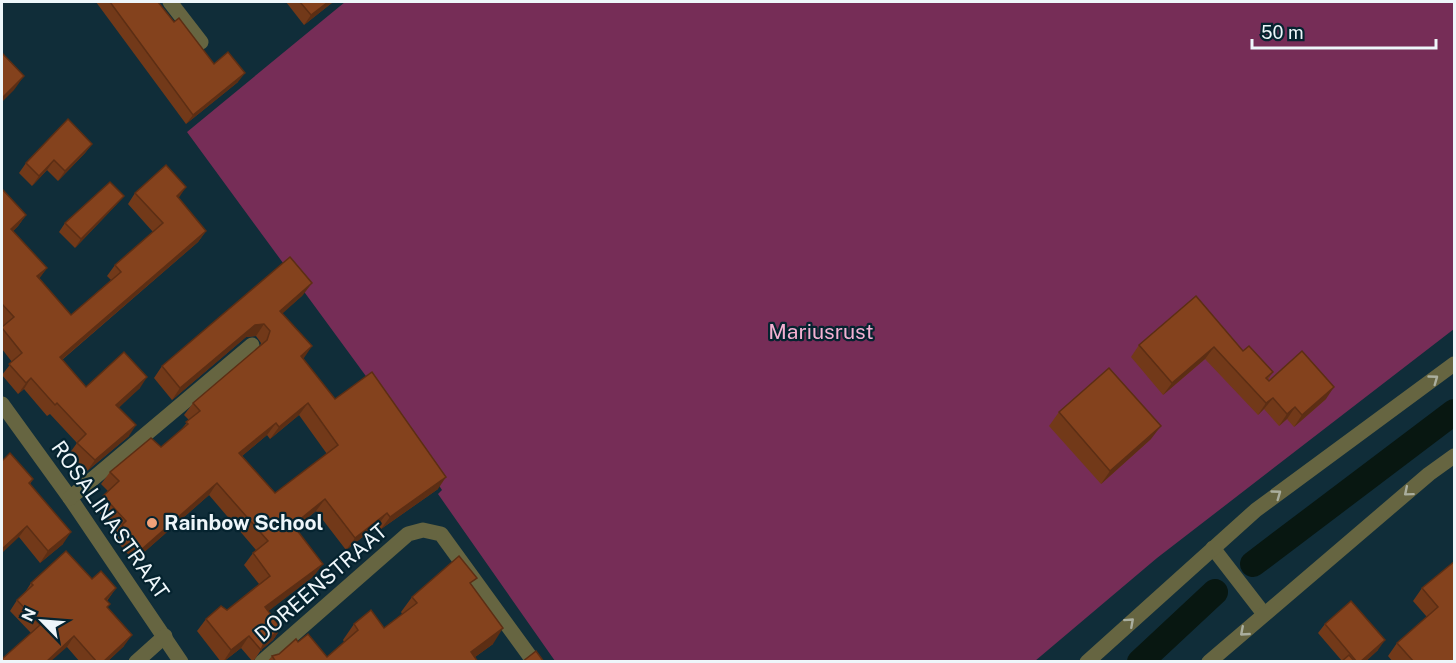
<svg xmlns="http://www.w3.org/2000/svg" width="1456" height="663" viewBox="0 0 1456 663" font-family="'Public Sans',sans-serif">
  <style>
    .green { fill: #762d57 }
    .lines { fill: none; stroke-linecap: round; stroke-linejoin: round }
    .canal { stroke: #081711; stroke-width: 26 }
    .minor { stroke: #666541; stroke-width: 15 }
    .tertiary { stroke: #666541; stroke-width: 15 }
    .wall { fill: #723919; fill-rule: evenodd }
    .shaded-wall { fill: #5c2e14 }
    .building { fill: #84421d; stroke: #5c2e14; stroke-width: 1.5; fill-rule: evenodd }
    .oneway { stroke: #aaae9e }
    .poi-dot { fill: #f0a27a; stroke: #05232f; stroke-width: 2 }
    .labels { text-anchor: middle; stroke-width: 4.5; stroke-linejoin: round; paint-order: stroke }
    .park-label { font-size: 21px; fill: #f3b0d2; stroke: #05232f }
    .street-label { font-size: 21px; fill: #eef6fa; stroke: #05232f }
    .poi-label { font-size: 21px; font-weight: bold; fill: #eef6fa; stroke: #05232f; text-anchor: start }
  </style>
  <rect width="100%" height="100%" fill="#102d39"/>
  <!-- green -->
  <polygon class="green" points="345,2 1454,2 1454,329 1157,558 1035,661 555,661 438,494 442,490 371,383 187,132"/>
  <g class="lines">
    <!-- canal -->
    <g class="canal">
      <polyline points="1253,564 1454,412"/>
      <polyline points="1140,662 1215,592"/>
    </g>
    <!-- minor -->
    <g class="minor">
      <polyline points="170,2 201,42"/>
      <polyline points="2,404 70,498 181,662"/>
      <polyline points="70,498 252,345"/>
      <polyline points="136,662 165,636"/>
      <polyline points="262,662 408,534 423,530 441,534 534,662"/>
    </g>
    <!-- tertiary -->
    <g class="tertiary">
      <polyline points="1213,548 1264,614"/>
      <polyline points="1087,662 1256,510 1454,364"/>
      <polyline points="1209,662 1429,474 1454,456"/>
    </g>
  </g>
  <!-- wall -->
  <g class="wall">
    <polygon points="96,2 158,2 174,22 214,64 238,82 186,124"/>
    <polygon points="286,2 333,2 304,25"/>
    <polygon points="92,144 85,153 58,181 47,170 32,186 19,173 26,163"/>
    <polygon points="2,189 26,215 18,226 13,231 47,268 39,278 71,315 111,280 107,276 115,265 153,232 128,204 135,193 178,198 206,231 198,242 62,360 86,387 140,388 118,407 129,436 87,471 69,454 77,443 50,414 47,416 24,389 18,394 2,375 12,362 2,349 2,327 3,326 2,324"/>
    <polygon points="117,204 75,248 59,232 65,223"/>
    <path d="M303 295 282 313 303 359 335 399 438 489 381 529 378 525 346 550 316 511 295 528 314 576 268 611 281 628 273 640 261 650 253 662 241 648 223 662H221L197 631 206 619 227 610 259 584 244 565 253 553 256 550 209 495 134 561 113 537 117 532 95 508 103 496 108 491 101 484 110 472 161 447 180 431 189 420 184 415 193 403 260 346 261 343 256 336 246 337 172 400 154 378 162 366ZM299 415 327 454 275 493 242 456 267 435 270 439Z"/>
    <polygon points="1196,296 1243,351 1273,372 1268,380 1269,381 1326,399 1294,427 1287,419 1279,426 1264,409 1258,415 1205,359 1163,395 1131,357 1139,345"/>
    <polygon points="1059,412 1151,439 1101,484 1049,426"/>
    <polygon points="2,461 33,479 30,484 63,544 40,563 19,537"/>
    <polygon points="1455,561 1455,662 1393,662 1388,656 1397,643 1427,617 1413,601 1422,588"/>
    <polygon points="92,579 116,588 107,601 107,608 124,646 107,662 80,662 67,647 31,633 10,611 17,600 24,594 31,583"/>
    <polygon points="472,585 493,644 475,657 478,662 267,662 272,656 279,654 298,642 327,657 344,642 343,640 354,624 384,628 402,614 401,612 412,597"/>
    <polygon points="1325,624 1378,650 1365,662 1341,662 1342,661 1318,633"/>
  </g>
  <!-- shaded-wall -->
  <g class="shaded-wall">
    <polygon points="328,2 333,2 304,25 311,15"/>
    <polygon points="245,73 238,82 186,124 193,115"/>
    <polygon points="24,76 14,90 2,102 2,98"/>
    <polygon points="92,144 85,153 58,181 65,171"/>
    <polygon points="54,160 47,170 32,186 39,176"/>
    <polygon points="186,187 178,199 177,196"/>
    <polygon points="124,196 117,204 75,248 81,239"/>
    <polygon points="26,215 18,226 3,241 11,229"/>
    <polygon points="206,231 198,242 52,368 60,357"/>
    <polygon points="47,268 39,279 37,276"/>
    <polygon points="312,283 303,295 272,323 280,311"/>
    <polygon points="264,324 256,336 246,337 172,400 180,388 255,325"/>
    <polygon points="312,346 304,358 292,368 301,356"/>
    <polygon points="1214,347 1205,359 1163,395 1172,383"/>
    <polygon points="147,377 140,388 109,417 116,405"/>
    <polygon points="31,378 24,389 18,394 26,383"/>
    <polygon points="1334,387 1326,399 1294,427 1302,415"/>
    <polygon points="1273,398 1264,409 1258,415 1266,403"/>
    <polygon points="308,403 299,415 270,439 279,427"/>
    <polygon points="1295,407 1287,419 1279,426 1287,414"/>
    <polygon points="276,423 267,435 231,465 239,453"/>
    <polygon points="136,425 129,436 87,471 95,460"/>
    <polygon points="1161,426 1151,439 1101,484 1110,471"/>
    <polygon points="446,477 438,489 381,529 390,517"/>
    <polygon points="217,483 209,495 134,561 142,549"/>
    <polygon points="325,499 316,511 284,537 293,525"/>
    <polygon points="387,513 378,525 346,550 355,538"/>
    <polygon points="27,526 19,537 2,553 2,549"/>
    <polygon points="71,532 63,544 40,563 48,551"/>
    <polygon points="323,564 314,576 257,620 265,607"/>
    <polygon points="116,588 108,599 97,609 105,599"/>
    <polygon points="281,628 273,640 261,650 264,643"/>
    <polygon points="503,628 493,644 468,662 471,652"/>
    <polygon points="132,635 124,646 107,662 103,662"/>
    <polygon points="74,636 67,647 50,662 46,662"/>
    <polygon points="249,636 241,648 223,662 231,650"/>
    <polygon points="1385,640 1378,650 1365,662 1360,662"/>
  </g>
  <!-- building -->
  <g class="building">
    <polygon points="110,2 158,2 174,22 179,18 214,64 228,52 245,73 193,115"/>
    <polygon points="300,2 328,2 311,15"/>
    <polygon points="2,53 24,76 2,98"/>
    <polygon points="68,119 92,144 65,171 54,160 39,176 26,163"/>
    <polygon points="166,165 186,187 177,196 206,231 60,357 86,387 124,352 147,377 116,405 136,425 95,460 77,443 86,434 57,403 55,405 31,378 26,383 9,364 22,353 2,328 2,327 14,317 2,304 2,189 26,215 11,229 47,268 37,276 71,315 121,272 115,265 163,223 135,193"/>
    <polygon points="110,182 124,196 81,239 65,223"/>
    <path d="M290 257 312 283 280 311 312 346 301 356 335 399 372 372 446 477 390 517 387 513 355 538 325 499 293 525 323 564 265 607 281 628 264 643 261 650 249 636 231 650 206 619 221 606 227 610 270 576 253 553 268 541 217 483 142 549 122 525 126 521 103 496 119 481 110 472 151 438 161 447 188 424 186 422 200 411 193 403 267 340 270 331 264 324 255 325 180 388 162 366ZM308 403 338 445 275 493 239 453 276 423 279 427Z"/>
    <polygon points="1196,296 1243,351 1249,346 1273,372 1266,378 1269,381 1302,351 1334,387 1302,415 1295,407 1287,414 1273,398 1266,403 1214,347 1172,383 1139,345"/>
    <polygon points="1109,368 1161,426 1110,471 1059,412"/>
    <polygon points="10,453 33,479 29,483 71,532 48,551 27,526 2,549 2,461"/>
    <polygon points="66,551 92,579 101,571 116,588 105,599 110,604 107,607 132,635 103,662 97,662 74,636 46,662 2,662 2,659 40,625 17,600 33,585 31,583"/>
    <polygon points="459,556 477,578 470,583 503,628 471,652 478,662 276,662 272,656 279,654 296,639 298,642 308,634 327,657 358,630 354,624 371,610 384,628 417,603 412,597"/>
    <polygon points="1455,561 1455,662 1414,662 1397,643 1438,607 1422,588"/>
    <polygon points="1351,601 1385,640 1360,662 1357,662 1325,624"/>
    <polygon points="536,651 544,662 522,662"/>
    <polygon points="1349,655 1355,662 1341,662"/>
  </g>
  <!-- one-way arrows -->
  <defs><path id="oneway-chevron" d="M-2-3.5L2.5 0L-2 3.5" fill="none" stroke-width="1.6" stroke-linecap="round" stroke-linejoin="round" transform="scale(1.5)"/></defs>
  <g class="oneway">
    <use href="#oneway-chevron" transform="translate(1434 379) rotate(-36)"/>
    <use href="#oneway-chevron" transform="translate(1408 492) rotate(140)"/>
    <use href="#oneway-chevron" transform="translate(1277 494) rotate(-36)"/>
    <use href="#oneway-chevron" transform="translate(1130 622) rotate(-42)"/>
    <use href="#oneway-chevron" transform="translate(1244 632) rotate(139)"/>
  </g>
  <!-- markers -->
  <circle class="poi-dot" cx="152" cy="523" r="6"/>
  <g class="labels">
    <!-- park labels -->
    <g class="park-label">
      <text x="821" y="339">Mariusrust</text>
    </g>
    <!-- street labels -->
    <g class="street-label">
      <text transform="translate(110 520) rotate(55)" y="7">ROSALINASTRAAT</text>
      <text transform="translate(321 583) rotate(-41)" y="7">DOREENSTRAAT</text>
    </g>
    <!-- poi labels -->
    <g class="poi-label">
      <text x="164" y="530">Rainbow School</text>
    </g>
  </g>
  <!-- border -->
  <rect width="1456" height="663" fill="none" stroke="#eef6fa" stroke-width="6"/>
  <!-- north arrow -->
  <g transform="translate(42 621) rotate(295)" stroke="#05232f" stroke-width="4.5" paint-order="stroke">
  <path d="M0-4.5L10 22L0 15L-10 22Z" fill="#eef6fa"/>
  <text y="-9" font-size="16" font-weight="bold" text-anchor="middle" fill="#eef6fa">N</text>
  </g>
  <!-- scale -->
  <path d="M1252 39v9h184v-9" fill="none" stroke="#eef6fa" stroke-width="3"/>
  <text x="1261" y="39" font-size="18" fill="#eef6fa" stroke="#05232f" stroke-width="4.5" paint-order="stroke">50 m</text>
</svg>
